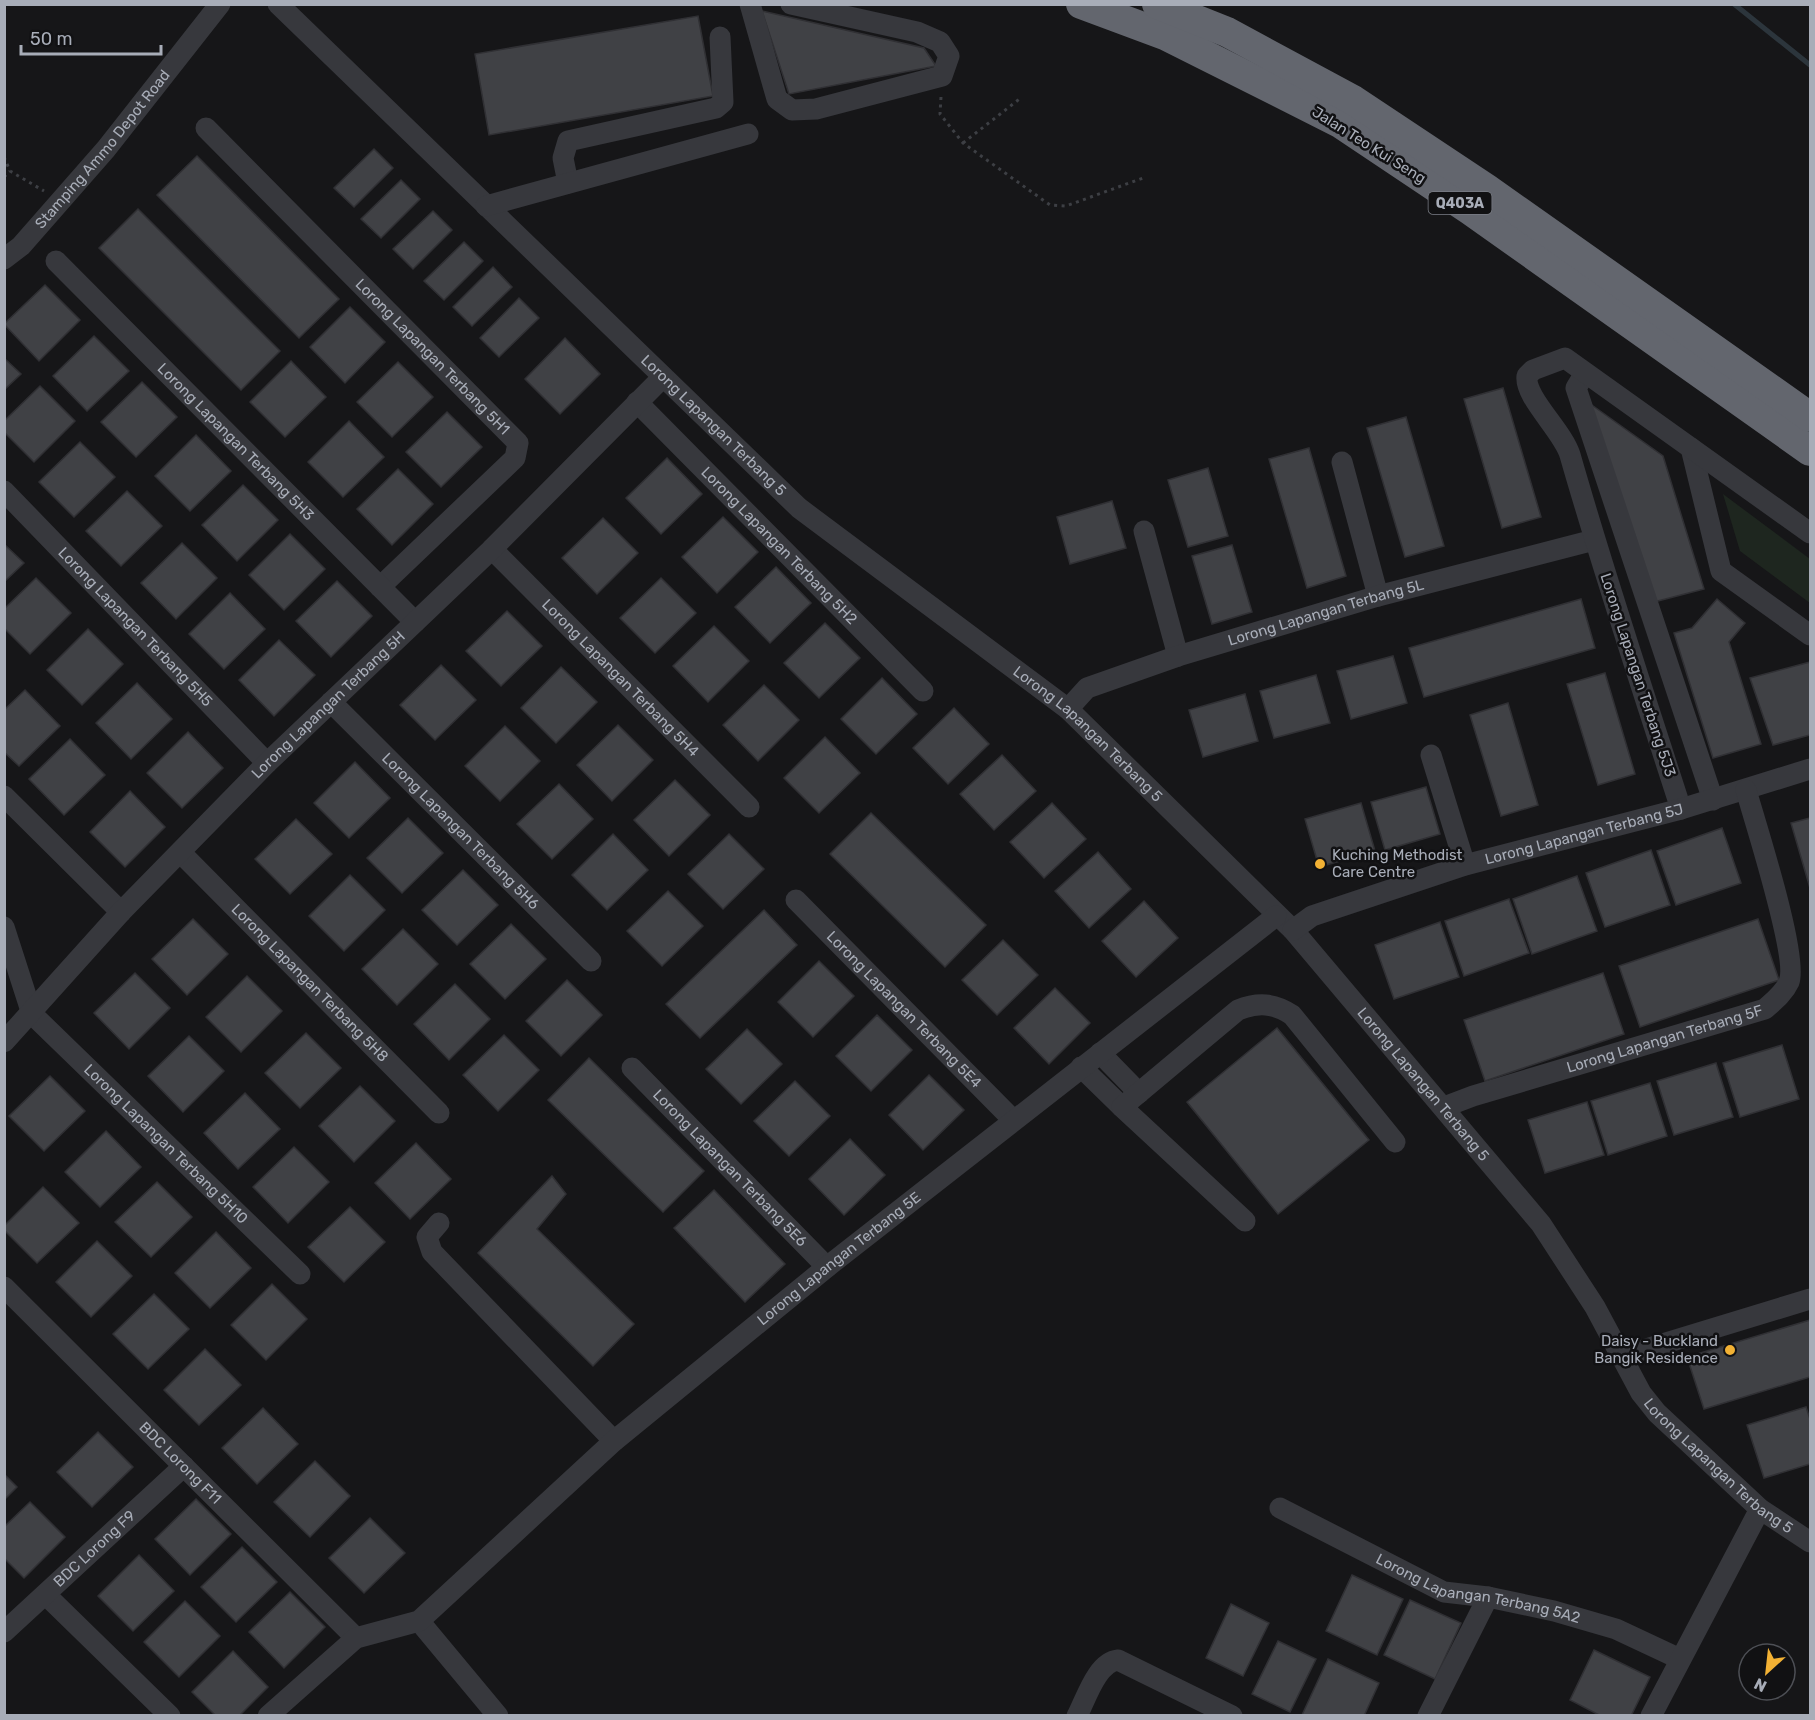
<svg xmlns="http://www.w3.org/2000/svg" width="1815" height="1720" viewBox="0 0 1815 1720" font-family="Rubik,sans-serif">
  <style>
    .green { fill: #1e261f }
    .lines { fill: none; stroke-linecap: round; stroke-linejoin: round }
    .stream { stroke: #2c353c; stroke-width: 5 }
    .building { fill: #404145; stroke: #303034; stroke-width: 1.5 }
    .path { stroke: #3d3f44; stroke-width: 3; stroke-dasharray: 3 4.5; stroke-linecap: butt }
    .minor { stroke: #37383d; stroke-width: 21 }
    .highway { stroke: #63666e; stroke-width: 30 }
    .poi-dot { fill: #f2b134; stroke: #111113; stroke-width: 2 }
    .labels { text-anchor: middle; stroke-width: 5; stroke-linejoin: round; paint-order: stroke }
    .shield { fill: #111113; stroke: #7b7e86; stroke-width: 1.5 }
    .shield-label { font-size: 14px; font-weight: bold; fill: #a8adb8 }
    .street-label { font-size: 15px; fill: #a8adb8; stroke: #111113 }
    .poi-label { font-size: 15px; fill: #a8adb8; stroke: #111113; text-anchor: start }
  </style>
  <rect width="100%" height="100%" fill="#161618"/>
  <!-- green -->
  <polygon class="green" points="1723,494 1810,559 1810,603 1740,551"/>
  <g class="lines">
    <!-- stream -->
    <polyline class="stream" points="1734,4 1810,65"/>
  </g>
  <!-- building -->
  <g class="building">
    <polygon points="762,11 924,48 936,66 789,94"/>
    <polygon points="698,16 713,96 489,135 475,54"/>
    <polygon points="374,149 393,168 354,207 334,188"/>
    <polygon points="197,156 339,299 299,338 157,195"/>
    <polygon points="401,180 420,199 381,238 361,219"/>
    <polygon points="138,209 280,351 241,390 99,248"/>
    <polygon points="433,211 452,230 413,269 393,249"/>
    <polygon points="464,242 483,261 444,300 424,281"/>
    <polygon points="493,267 512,287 472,326 453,307"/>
    <polygon points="45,285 80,320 39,361 4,324"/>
    <polygon points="519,298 539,318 499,357 480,338"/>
    <polygon points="350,307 385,342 345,383 310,347"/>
    <polygon points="94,336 129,371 87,411 53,376"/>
    <polygon points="565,338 600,374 560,414 525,379"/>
    <polygon points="4,358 21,374 4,390"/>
    <polygon points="291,361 326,397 285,437 250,402"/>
    <polygon points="398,362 433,397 392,437 357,402"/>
    <polygon points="142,382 177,417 136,457 101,422"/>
    <polygon points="40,386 75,421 34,462 4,432 4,421"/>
    <polygon points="1503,388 1541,517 1502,528 1464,399"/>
    <polygon points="1589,403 1663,456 1704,589 1650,603"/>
    <polygon points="447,412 482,447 441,487 406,452"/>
    <polygon points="1406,417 1444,546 1405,557 1367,428"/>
    <polygon points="349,421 384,457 343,497 308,462"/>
    <polygon points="196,435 231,471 190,511 155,476"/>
    <polygon points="80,442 115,477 74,517 39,482"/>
    <polygon points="1309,448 1346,576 1307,588 1269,459"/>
    <polygon points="667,458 702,494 661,534 626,498"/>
    <polygon points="1208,468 1228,536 1188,547 1168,480"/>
    <polygon points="398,469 433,504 392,545 357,509"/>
    <polygon points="243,485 278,520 237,561 202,525"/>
    <polygon points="127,491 162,526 121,566 86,531"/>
    <polygon points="1112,501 1126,548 1070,564 1057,517"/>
    <polygon points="723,517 758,552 717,593 682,557"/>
    <polygon points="603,518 638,553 597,594 562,558"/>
    <polygon points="290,534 325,569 284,610 249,575"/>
    <polygon points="182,543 217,578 176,619 141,583"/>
    <polygon points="4,544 24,563 4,582"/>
    <polygon points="1232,545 1252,612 1212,624 1192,556"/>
    <polygon points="776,567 811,603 770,643 735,607"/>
    <polygon points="36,578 71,613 30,654 4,628 4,609"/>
    <polygon points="661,578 696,613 655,653 620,618"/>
    <polygon points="337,581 372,616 331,657 296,621"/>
    <polygon points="230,593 265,629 224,669 189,634"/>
    <polygon points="1581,599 1595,648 1424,697 1409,648"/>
    <polygon points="1717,599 1745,623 1729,642 1761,744 1713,758 1674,633 1692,628"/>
    <polygon points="507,611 542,646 501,686 466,651"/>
    <polygon points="825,623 860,658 819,698 784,663"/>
    <polygon points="714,626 749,661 708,702 673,666"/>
    <polygon points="88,629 123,664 82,705 47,670"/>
    <polygon points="279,640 315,675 274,716 239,680"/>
    <polygon points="1393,656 1407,703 1351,719 1337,671"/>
    <polygon points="1810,662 1810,735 1773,745 1750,678"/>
    <polygon points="441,665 476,700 435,740 400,705"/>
    <polygon points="561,667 597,702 556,743 521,708"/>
    <polygon points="1605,673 1635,774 1598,785 1567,684"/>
    <polygon points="1316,675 1330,723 1274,738 1260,691"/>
    <polygon points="882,678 917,714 876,754 841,719"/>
    <polygon points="137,683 172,719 131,759 96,723"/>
    <polygon points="764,685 799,720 758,761 723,725"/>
    <polygon points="25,690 60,726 19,766 4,752 4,710"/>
    <polygon points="1245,694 1258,741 1203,757 1189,710"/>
    <polygon points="1508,703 1538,805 1501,816 1470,715"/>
    <polygon points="954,708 989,744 948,784 913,748"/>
    <polygon points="618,725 653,760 612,801 577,765"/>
    <polygon points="505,726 540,761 500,801 465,766"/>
    <polygon points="188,732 223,768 182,808 147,773"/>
    <polygon points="825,737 860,773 819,813 784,778"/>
    <polygon points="70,739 105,775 64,815 29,779"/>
    <polygon points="1002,755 1036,791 994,830 960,794"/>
    <polygon points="355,762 390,798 349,838 314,803"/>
    <polygon points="675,780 710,815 669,856 634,820"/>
    <polygon points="559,784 593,819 552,859 517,824"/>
    <polygon points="1426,787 1440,834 1385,850 1371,802"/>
    <polygon points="130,791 165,827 125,867 90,832"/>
    <polygon points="1052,803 1086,839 1044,878 1010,842"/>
    <polygon points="1361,803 1375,851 1319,867 1305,819"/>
    <polygon points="871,813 986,925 945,967 830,854"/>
    <polygon points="408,818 443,853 402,893 367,858"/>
    <polygon points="1810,818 1810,888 1791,823"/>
    <polygon points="296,819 332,854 290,894 255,859"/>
    <polygon points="1722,828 1741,883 1676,905 1657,851"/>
    <polygon points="613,834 648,870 607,910 572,875"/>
    <polygon points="729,834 764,869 723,909 688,874"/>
    <polygon points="1651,850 1670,905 1605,927 1586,873"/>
    <polygon points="1098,852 1131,889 1089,928 1055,891"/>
    <polygon points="463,870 498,905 457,945 422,910"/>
    <polygon points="350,875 385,910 344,951 309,916"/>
    <polygon points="1577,876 1597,931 1532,954 1513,899"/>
    <polygon points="668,891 703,926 662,966 627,931"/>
    <polygon points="1509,899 1529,953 1464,976 1445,921"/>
    <polygon points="1144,901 1178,938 1136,977 1102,941"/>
    <polygon points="764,910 797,945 700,1038 666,1004"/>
    <polygon points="193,919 228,954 187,995 152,959"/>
    <polygon points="1758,919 1779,980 1640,1027 1619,966"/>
    <polygon points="1440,922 1459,977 1394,999 1375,945"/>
    <polygon points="511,924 546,959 505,999 470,964"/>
    <polygon points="403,929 438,964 397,1005 362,969"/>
    <polygon points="1003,940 1038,975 997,1015 962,980"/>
    <polygon points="819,961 854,996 813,1037 778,1002"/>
    <polygon points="135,973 170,1008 129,1049 94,1013"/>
    <polygon points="1603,973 1624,1034 1485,1081 1464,1020"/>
    <polygon points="247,976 282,1011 241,1052 206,1017"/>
    <polygon points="567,980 602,1015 561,1056 526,1021"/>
    <polygon points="455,984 490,1019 449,1060 414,1024"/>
    <polygon points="1055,988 1090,1023 1049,1064 1014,1028"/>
    <polygon points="877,1015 912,1050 871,1091 836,1056"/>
    <polygon points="1277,1028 1369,1140 1278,1214 1187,1102"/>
    <polygon points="747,1029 782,1064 741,1104 706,1069"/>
    <polygon points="306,1033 341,1068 300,1108 265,1073"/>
    <polygon points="504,1035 539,1070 498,1111 463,1075"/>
    <polygon points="189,1036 224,1071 183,1112 148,1076"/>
    <polygon points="1782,1045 1799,1099 1740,1117 1723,1063"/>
    <polygon points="589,1058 704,1171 663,1212 548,1100"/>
    <polygon points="1716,1063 1733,1117 1674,1135 1657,1081"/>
    <polygon points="929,1075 964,1110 923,1150 889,1115"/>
    <polygon points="50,1076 85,1111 44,1151 9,1116"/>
    <polygon points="795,1081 830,1116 789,1156 754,1121"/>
    <polygon points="1650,1083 1667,1136 1608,1155 1591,1101"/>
    <polygon points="360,1086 395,1121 354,1162 319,1126"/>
    <polygon points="245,1093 280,1129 238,1169 204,1133"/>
    <polygon points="1587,1102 1604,1155 1545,1173 1528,1120"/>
    <polygon points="106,1131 141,1167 100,1207 65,1172"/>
    <polygon points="850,1139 885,1175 844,1215 809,1179"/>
    <polygon points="416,1143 451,1179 410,1219 375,1183"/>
    <polygon points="294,1147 329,1182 288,1223 253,1187"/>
    <polygon points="552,1176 566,1194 537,1229 634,1324 593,1366 478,1253"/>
    <polygon points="157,1182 192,1217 151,1257 115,1222"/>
    <polygon points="43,1187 79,1223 37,1263 4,1230 4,1226"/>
    <polygon points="714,1190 785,1264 745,1302 674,1228"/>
    <polygon points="350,1207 385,1242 344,1282 308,1247"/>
    <polygon points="216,1232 251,1268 210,1308 175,1273"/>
    <polygon points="97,1241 132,1276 91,1317 56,1282"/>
    <polygon points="272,1284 307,1319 266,1360 231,1325"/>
    <polygon points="154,1294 189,1329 148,1369 113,1334"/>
    <polygon points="1810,1320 1810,1377 1704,1409 1687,1357"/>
    <polygon points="205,1349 241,1385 199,1425 164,1390"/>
    <polygon points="1806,1407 1810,1419 1810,1464 1764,1478 1747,1425"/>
    <polygon points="263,1408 298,1444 257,1484 222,1448"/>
    <polygon points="98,1432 133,1467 92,1507 57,1472"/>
    <polygon points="315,1461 350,1496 310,1537 274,1502"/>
    <polygon points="4,1474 17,1487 4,1500"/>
    <polygon points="196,1499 231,1534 190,1575 155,1539"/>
    <polygon points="30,1502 65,1537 24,1578 4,1558 4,1527"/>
    <polygon points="370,1518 405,1553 364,1593 329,1558"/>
    <polygon points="242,1547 277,1582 236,1622 201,1587"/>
    <polygon points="139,1555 174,1591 133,1631 98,1596"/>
    <polygon points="1352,1575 1403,1599 1377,1655 1326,1631"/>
    <polygon points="290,1592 325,1627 284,1668 249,1632"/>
    <polygon points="1410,1600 1461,1623 1435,1679 1384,1655"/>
    <polygon points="185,1601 220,1636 179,1677 144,1642"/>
    <polygon points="1231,1604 1269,1623 1243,1676 1206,1658"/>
    <polygon points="1278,1641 1316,1659 1290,1712 1252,1694"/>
    <polygon points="1594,1650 1650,1677 1631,1716 1601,1716 1570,1700"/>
    <polygon points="233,1651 268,1687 239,1716 216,1716 192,1692"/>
    <polygon points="1328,1659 1379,1683 1364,1716 1302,1715"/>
  </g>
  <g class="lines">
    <!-- path -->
    <g class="path">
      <polyline points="941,97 940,114 963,143 1050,205 1066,206 1143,178"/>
      <polyline points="963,143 1022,97"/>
      <polyline points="4,157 10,171 44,191"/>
      <polyline points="4,177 10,171"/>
    </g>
    <!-- minor -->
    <g class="minor">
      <path id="s1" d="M278 4 799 508 1068 709 1293 930 1541 1224 1595 1307 1641 1393 1657 1413 1760 1509 1810 1542"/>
      <polyline points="750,4 777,99 792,110 816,109 942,76 949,56 940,42 917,32 791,4"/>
      <path id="s2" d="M206 128 518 443 515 458 380 587"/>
      <polyline points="568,183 563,158 568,141 716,108 723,102 720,37"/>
      <polyline points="486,206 748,134"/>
      <path id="s3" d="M4 259 21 246 106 149 220 4"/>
      <path id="s4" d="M56 261 415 622"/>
      <polyline points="1585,373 1576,388 1713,800"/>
      <path id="s5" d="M637 402 923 691"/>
      <polyline points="1691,448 1721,571 1810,635"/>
      <polyline points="1342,462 1378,596"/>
      <path id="s6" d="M4 491 267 763"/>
      <polyline points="1144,531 1178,656"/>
      <path id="s7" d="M492 549 749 807"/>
      <path id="s8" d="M331 702 591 961"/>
      <path id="s9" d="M1068 709 1087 688 1178 656 1378 596 1594 540"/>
      <polyline points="1431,755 1465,865"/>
      <polyline points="4,796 121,912"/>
      <path d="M1681 809C1643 691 1604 574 1570 455 1563 431 1524 397 1527 376L1533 370 1565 358 1810 533"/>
      <path id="s10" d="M181 853 439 1113"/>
      <path id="s11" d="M796 900 1013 1120"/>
      <path id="s12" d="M4 927 32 1014 300 1274"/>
      <path id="s13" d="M1293 930 1312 916 1465 865 1681 809 1810 769"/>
      <path id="s14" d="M4 1042 121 912 267 763 492 549 663 377"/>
      <polyline points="1100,1053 1139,1093"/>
      <polyline points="1081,1067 1122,1107"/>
      <path id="s15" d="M632 1068 827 1267"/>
      <path id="s16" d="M1444 1107 1473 1096 1765 1009C1774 1001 1784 993 1789 982 1799 958 1755 822 1746 790"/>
      <path d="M1245 1221 1122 1107 1238 1010C1258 1002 1274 1003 1292 1015L1395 1142"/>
      <polyline points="439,1223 427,1237 432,1252 614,1441"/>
      <path id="s17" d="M4 1287 356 1638"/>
      <polyline points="1623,1356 1810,1299"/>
      <path id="s18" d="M1280 1508 1444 1592 1488 1597 1554 1611 1616 1629 1680 1659"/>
      <polyline points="46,1595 170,1716"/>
      <polyline points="419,1621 498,1716"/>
      <path id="s19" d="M4 1632 184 1466"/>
      <path id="s20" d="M268 1716 356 1638 419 1621 614 1441 827 1267 1276 916"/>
      <path d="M1077 1716C1086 1699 1097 1662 1118 1660L1232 1716"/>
      <polyline points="1428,1716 1488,1597"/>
      <polyline points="1651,1716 1760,1509"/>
    </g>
    <!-- highway -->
    <g class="highway">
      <polyline points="1081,4 1167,36 1340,123 1470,210 1810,451"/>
      <polyline points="1157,4 1227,32 1353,100 1487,189 1810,417"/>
    </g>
  </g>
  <!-- markers -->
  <g class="poi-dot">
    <circle cx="1320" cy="864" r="6"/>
    <circle cx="1730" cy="1350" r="6"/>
  </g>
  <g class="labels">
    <!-- shield labels -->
    <rect class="shield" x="1428.5" y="192" width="63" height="22" rx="4.5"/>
    <g class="shield-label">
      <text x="1460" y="208">Q403A</text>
    </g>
    <!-- street labels -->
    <g class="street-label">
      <text transform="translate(1369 145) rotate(32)" y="5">Jalan Teo Kui Seng</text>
      <text dy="5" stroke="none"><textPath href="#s3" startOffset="148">Stamping Ammo Depot Road</textPath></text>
      <text dy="5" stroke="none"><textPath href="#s2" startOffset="322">Lorong Lapangan Terbang 5H1</textPath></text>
      <text dy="5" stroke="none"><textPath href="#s1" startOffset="606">Lorong Lapangan Terbang 5</textPath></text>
      <text dy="5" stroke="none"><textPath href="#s4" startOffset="255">Lorong Lapangan Terbang 5H3</textPath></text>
      <text dy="5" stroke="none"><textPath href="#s5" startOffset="202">Lorong Lapangan Terbang 5H2</textPath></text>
      <text dy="5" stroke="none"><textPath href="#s9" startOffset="279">Lorong Lapangan Terbang 5L</textPath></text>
      <text dy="5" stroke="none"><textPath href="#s6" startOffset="189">Lorong Lapangan Terbang 5H5</textPath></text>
      <text transform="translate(1638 675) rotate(72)" y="5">Lorong Lapangan Terbang 5J3</text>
      <text dy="5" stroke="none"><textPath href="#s7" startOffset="182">Lorong Lapangan Terbang 5H4</textPath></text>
      <text dy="5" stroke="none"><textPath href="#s14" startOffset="468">Lorong Lapangan Terbang 5H</textPath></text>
      <text dy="5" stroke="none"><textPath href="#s1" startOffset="1092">Lorong Lapangan Terbang 5</textPath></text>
      <text dy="5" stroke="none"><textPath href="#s8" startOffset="183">Lorong Lapangan Terbang 5H6</textPath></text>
      <text dy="5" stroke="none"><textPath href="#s13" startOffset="308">Lorong Lapangan Terbang 5J</textPath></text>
      <text dy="5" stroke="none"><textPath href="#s10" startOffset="183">Lorong Lapangan Terbang 5H8</textPath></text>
      <text dy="5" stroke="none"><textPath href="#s11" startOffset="154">Lorong Lapangan Terbang 5E4</textPath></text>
      <text dy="5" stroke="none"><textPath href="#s16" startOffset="231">Lorong Lapangan Terbang 5F</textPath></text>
      <text dy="5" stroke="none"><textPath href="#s1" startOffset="1578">Lorong Lapangan Terbang 5</textPath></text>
      <text dy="5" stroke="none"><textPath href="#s12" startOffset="278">Lorong Lapangan Terbang 5H10</textPath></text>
      <text dy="5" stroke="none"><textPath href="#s15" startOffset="140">Lorong Lapangan Terbang 5E6</textPath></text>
      <text dy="5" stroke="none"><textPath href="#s20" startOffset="738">Lorong Lapangan Terbang 5E</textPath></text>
      <text dy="5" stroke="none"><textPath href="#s17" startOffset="249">BDC Lorong F11</textPath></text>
      <text dy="5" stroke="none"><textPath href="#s1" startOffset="2064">Lorong Lapangan Terbang 5</textPath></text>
      <text dy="5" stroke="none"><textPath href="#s19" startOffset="123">BDC Lorong F9</textPath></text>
      <text dy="5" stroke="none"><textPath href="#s18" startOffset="216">Lorong Lapangan Terbang 5A2</textPath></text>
    </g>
    <!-- poi labels -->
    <g class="poi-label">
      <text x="1332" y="860">Kuching Methodist<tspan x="1332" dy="17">Care Centre</tspan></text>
      <text x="1718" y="1346" text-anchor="end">Daisy - Buckland<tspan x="1718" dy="17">Bangik Residence</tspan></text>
    </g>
  </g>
  <!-- border -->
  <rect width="1815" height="1720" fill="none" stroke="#a8adb8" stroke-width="12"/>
  <!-- north arrow -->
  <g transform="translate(1767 1672) rotate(207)"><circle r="28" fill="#111113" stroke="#4d4f55" stroke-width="1.5"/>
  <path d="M0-4.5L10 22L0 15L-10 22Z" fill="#f2b134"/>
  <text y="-9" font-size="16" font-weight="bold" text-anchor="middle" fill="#a8adb8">N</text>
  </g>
  <!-- scale -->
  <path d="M21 45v9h140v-9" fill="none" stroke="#a8adb8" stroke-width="3"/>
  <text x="30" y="45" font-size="18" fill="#a8adb8" stroke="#111113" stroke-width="4.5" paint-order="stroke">50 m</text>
</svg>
